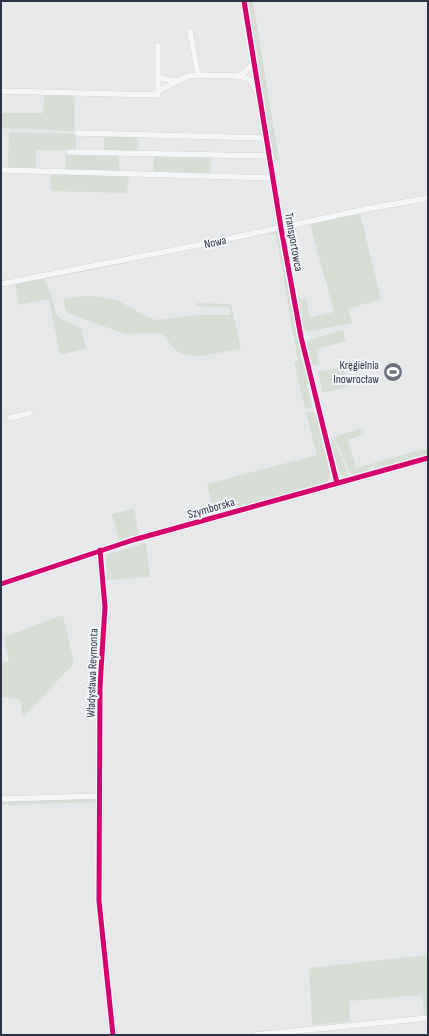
<svg xmlns="http://www.w3.org/2000/svg" width="429" height="1036" viewBox="0 0 429 1036" font-family="'Sofia Sans Condensed',sans-serif">
  <style>
    .green { fill: #d6ded6 }
    .lines { fill: none; stroke-linecap: round; stroke-linejoin: round }
    .minor-casing { stroke: #c4c6c8; stroke-width: 6 }
    .tertiary-casing { stroke: #c4c6c8; stroke-width: 8 }
    .minor { stroke: #f5f6f7; stroke-width: 5.5 }
    .tertiary { stroke: #f5f6f7; stroke-width: 7 }
    .cycleway-casing { stroke: #f4f6f9; stroke-width: 8 }
    .cycleway { stroke: #d6006c; stroke-width: 5 }
    .labels { text-anchor: middle; stroke-width: 4; stroke-linejoin: round; paint-order: stroke }
    .street-label { font-size: 12px; fill: #2b3445; stroke: #f4f6f9 }
    .poi-label { font-size: 12px; fill: #2b3445; stroke: #f4f6f9; text-anchor: end }
  </style>
  <rect width="100%" height="100%" fill="#e6e8ea"/>
  <!-- green -->
  <g class="green">
    <polygon points="246,1 253,1 279,160 274,161"/>
    <polygon points="44,93 75,94 74,131 1,128 1,113 43,113"/>
    <polygon points="9,132 76,134 76,150 36,150 36,170 8,169"/>
    <polygon points="104,134 138,135 138,151 104,151"/>
    <polygon points="66,153 119,155 119,172 66,170"/>
    <polygon points="154,155 211,157 211,174 153,173"/>
    <polygon points="51,174 129,176 127,193 51,191"/>
    <polygon points="360,213 381,299 348,309 352,323 307,332 302,328 298,300 306,297 310,318 334,312 310,224"/>
    <polygon points="293,228 295,228 294,230 301,268 298,268 294,250 289,251 286,230"/>
    <polygon points="277,230 280,232 296,328 309,384 307,385 312,407 305,409 294,362 298,361 276,234 270,235 269,232"/>
    <polygon points="127,261 127,263 118,265 44,279 49,289 57,316 61,319 81,328 86,348 60,355 49,299 19,305 15,283"/>
    <polygon points="86,296 101,297 119,301 145,316 156,320 198,315 231,315 229,307 197,306 196,303 231,304 241,349 200,356 185,355 176,351 163,335 157,333 125,334 67,313 63,299"/>
    <polygon points="343,330 346,341 316,349 319,364 316,365 311,364 307,343 307,341"/>
    <polygon points="344,366 348,387 323,393 318,372"/>
    <polygon points="312,412 317,414 331,472 328,481 324,484 215,514 207,484 317,455 306,413"/>
    <polygon points="363,428 364,434 348,440 356,468 428,448 428,454 375,469 374,465 369,467 370,470 351,476 334,437"/>
    <path d="M333 438 349 477C346 477 343 477 340 474 334 470 329 444 333 438Z"/>
    <polygon points="134,508 139,534 120,540 118,538 112,514"/>
    <polygon points="146,543 150,577 107,580 106,555"/>
    <polygon points="63,615 74,663 23,718 20,699 1,697 1,662 9,662 4,637"/>
    <polygon points="95,799 97,802 1,805 1,801"/>
    <polygon points="428,955 428,1015 424,1015 422,995 349,1001 350,1021 312,1025 309,968"/>
  </g>
  <g class="lines">
    <!-- minor casing -->
    <g class="minor-casing">
      <g id="minor">
        <polyline points="244,1 281,228 301,337 337,483"/>
        <path d="M254 62 244 73 237 76C250 78 251 79 257 91"/>
        <polyline points="198,75 237,76"/>
        <polyline points="178,81 188,76 198,75 190,31"/>
        <polyline points="1,91 158,95 158,46"/>
        <polyline points="158,91 178,81 158,78"/>
        <polyline points="77,133 267,138"/>
        <polyline points="69,152 270,156"/>
        <polyline points="1,170 273,178"/>
        <polyline points="1,284 204,244 372,208 428,198"/>
        <polyline points="10,418 30,413"/>
        <polyline points="1,799 99,796"/>
        <polyline points="255,1035 428,1018"/>
      </g>
    </g>
    <!-- tertiary casing -->
    <g class="tertiary-casing">
      <g id="tertiary">
        <polyline points="100,550 105,607 100,686 99,901 113,1035"/>
        <polyline points="1,584 133,540 428,458"/>
      </g>
    </g>
    <!-- minor -->
    <use href="#minor" class="minor"/>
    <!-- tertiary -->
    <use href="#tertiary" class="tertiary"/>
    <!-- cycleway casing -->
    <g class="cycleway-casing">
      <g id="cycleway">
        <polyline points="244,1 281,228 301,337 337,483"/>
        <polyline points="100,550 105,607 100,686 99,901 113,1035"/>
        <polyline points="1,584 133,540 428,458"/>
      </g>
    </g>
    <!-- cycleway -->
    <use href="#cycleway" class="cycleway"/>
  </g>
  <!-- icons -->
  <defs>
    <g id="stadium-disc" transform="scale(1)"><circle r="9.5" fill="#6c737f" stroke="#f4f6f9"/><path d="M0-5a6.5 5 0 1 0 0 10a6.5 5 0 1 0 0-10ZM-3.5-1.8h7v3.6h-7Z" fill="#fff"/></g>
  </defs>
  <g fill-rule="evenodd">
    <use href="#stadium-disc" x="393" y="372"/>
  </g>
  <g class="labels">
    <!-- street labels -->
    <g class="street-label">
      <text transform="translate(215 242) rotate(-12)" y="4">Nowa</text>
      <text transform="translate(294 242) rotate(80)" y="4">Transportowca</text>
      <text transform="translate(211 508) rotate(-16)" y="4">Szymborska</text>
      <text transform="translate(92 673) rotate(-88)" y="4">Władysława Reymonta</text>
    </g>
    <!-- poi labels -->
    <g class="poi-label">
      <text x="379" y="369">Kręgielnia<tspan x="379" dy="14">Inowrocław</tspan></text>
    </g>
  </g>
  <!-- border -->
  <rect width="429" height="1036" fill="none" stroke="#2b3445" stroke-width="4"/>
</svg>
